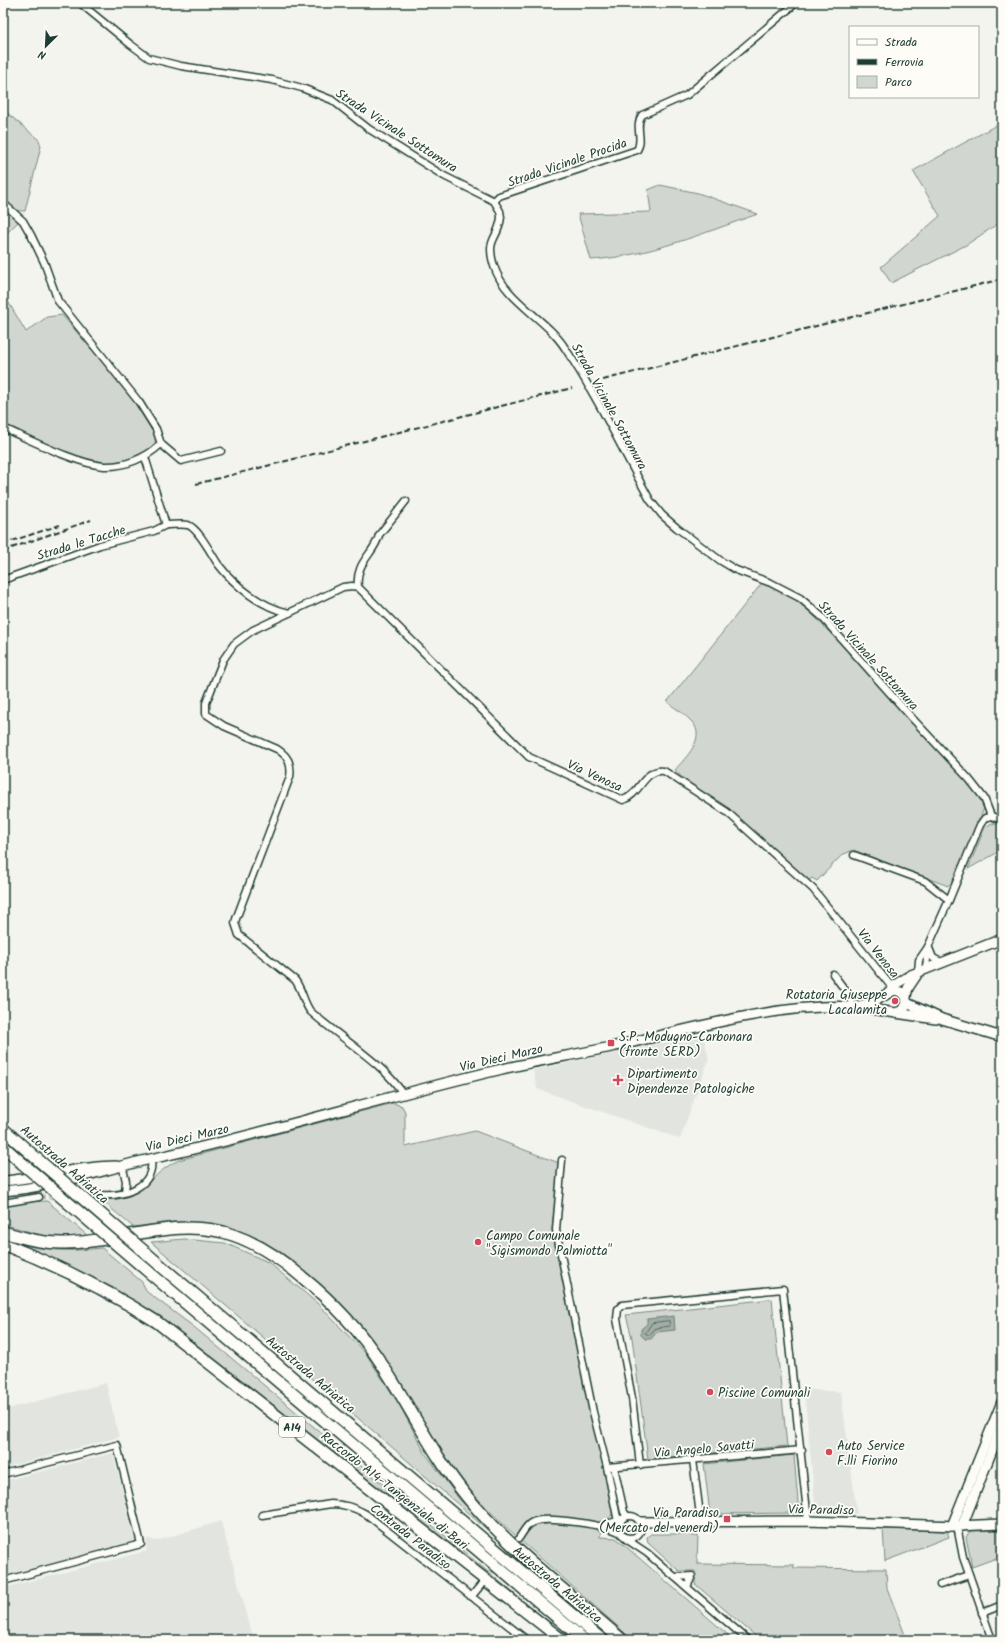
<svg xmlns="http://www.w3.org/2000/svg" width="1005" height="1643" viewBox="0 0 1005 1643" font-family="Kalam,sans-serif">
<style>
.built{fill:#e2e5df}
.green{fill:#d1d6d1;stroke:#788a82}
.water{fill:#a3aea7;stroke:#6e8179}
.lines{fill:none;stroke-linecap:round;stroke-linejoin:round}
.shore{stroke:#546a62;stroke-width:1}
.street-tunnel{stroke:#c9cfca;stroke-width:6;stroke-dasharray:6 3;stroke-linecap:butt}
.street-casing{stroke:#1f3d34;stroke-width:9}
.secondary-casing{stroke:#1f3d34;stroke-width:12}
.highway-casing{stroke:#1f3d34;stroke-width:14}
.street{stroke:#fdfcf7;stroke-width:6}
.secondary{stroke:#fdfcf7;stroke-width:9}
.highway{stroke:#fdfcf7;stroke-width:11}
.rail{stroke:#1f3d34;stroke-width:2;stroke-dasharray:6 3;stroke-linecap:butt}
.highway-bridge-casing{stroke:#1f3d34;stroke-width:14;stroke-linecap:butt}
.highway-bridge{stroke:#fdfcf7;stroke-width:11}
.poi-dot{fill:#d1495b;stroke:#fdfcf7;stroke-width:1.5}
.labels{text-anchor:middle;stroke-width:3.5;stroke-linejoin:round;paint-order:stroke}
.shield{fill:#fdfcf7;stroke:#62766e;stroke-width:1}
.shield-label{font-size:12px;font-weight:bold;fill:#1f3d34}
.street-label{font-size:13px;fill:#1f3d34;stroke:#fdfcf7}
.poi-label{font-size:13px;fill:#1f3d34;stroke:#fdfcf7;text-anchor:start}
</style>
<rect width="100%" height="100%" fill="#f4f4ef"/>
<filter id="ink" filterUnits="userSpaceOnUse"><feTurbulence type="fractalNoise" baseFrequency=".025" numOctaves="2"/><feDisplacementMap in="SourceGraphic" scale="8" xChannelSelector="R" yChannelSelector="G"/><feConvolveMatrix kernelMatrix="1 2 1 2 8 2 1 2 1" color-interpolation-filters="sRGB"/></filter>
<g filter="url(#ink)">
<!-- built -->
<g class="built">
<path d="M 703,1034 L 709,1059 L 680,1139 L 537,1089 L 533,1070 Z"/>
<path d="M 106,1383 L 119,1437 L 3,1468 L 3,1410 Z"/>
<path d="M 804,1389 L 841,1392 L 857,1514 L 816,1513 Z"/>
<path d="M 113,1453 L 135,1541 L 3,1576 L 3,1481 Z"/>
<path d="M 221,1521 L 254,1640 L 3,1640 L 3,1588 L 146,1551 L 147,1538 L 156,1541 Z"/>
</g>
<!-- green -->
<g class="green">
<path d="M 5,111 L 39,140 L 41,146 L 25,211 C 15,212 9,204 3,198 L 3,127 L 7,119 Z"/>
<path d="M 1002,122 L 1002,221 L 966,245 L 891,283 L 881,267 L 940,216 L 913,171 Z"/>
<path d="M 660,185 L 698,193 L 758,214 C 703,233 650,256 591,260 L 578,214 L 651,212 L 648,190 Z"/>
<path d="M 3,206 L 19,221 L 5,235 L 3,232 Z"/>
<path d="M 3,293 L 26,332 L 47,317 L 62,315 L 126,389 L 156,437 L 153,451 L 128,463 L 96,465 L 3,428 Z"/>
<path d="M 762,583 L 792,597 L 810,612 L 912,718 L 980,797 L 984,808 L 956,878 L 948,886 L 853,850 L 842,855 L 817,881 L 812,878 L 806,883 L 791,865 L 684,780 L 675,770 C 685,758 707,738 692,722 C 685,714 675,708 667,702 Z"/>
<path d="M 992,823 L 1002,825 L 1002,850 L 968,869 L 985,827 Z"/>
<path d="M 393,1103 L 402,1106 L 405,1112 L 405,1147 L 475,1131 L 559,1163 L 552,1229 L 580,1364 L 613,1507 C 613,1520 608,1517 601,1523 C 586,1521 549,1513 536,1518 C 528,1521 521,1529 516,1536 C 492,1514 470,1492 450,1466 L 394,1377 L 311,1281 L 211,1225 L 173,1222 L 133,1227 L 101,1200 C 108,1199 116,1200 123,1198 C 145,1192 157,1169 179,1160 Z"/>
<path d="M 47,1201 L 88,1236 L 51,1238 L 3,1224 L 3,1207 L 24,1202 Z"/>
<path d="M 184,1239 L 225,1243 L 268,1262 L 317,1303 L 366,1354 L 399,1404 L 425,1453 L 460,1500 L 506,1546 L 379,1436 L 151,1242 Z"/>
<path d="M 12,1242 C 48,1251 65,1252 102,1248 L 142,1282 L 147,1292 L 194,1327 L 516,1595 L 185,1336 L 149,1311 L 118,1293 L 116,1289 Z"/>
<path d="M 772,1299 L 787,1446 L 648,1459 L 632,1338 L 626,1315 Z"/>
<path d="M 794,1455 L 799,1513 L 710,1514 L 704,1464 Z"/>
<path d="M 552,1523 L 601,1528 L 600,1537 L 616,1538 L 734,1640 L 633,1640 L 520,1540 L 534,1526 Z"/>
<path d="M 883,1529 L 947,1531 L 949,1537 L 885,1561 Z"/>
<path d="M 1002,1530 L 1002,1556 L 972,1567 L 966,1537 L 970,1531 Z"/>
<path d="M 651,1534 L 691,1534 L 691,1536 L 698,1536 L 697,1564 L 794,1565 L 794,1568 L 886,1569 L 887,1588 L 907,1640 L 760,1640 L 695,1584 L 695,1571 L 679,1571 L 648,1543 L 647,1537 Z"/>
</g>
<!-- water -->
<path class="water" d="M 674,1316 L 675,1330 L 657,1332 L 651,1339 L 645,1339 L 641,1335 L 641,1329 L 647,1324 L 647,1319 Z"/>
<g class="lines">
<!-- shore -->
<path class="shore" d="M 669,1321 L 670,1326 L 656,1328 L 649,1335 L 645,1333 L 652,1323 Z"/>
<!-- street-tunnel -->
<g class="street-tunnel">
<path d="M 39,1197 L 100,1195"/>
<path d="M 484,1580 L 514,1544"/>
</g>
<!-- street casing -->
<g class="street-casing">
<g id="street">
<path d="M 80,3 L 130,44 L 149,58 L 181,66 L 272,80 L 302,88 L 332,100 L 369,129 L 444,176 L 494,201 L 500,211 L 501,217 C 499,240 485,237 494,266 C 505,301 546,318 565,348 C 597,396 622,449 650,500 L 662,515 L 677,528 L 721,561 L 736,570 L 771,583 L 800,598 L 821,616 L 912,718 L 969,779 L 984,798 L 991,816"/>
<path d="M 494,201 L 499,196 L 637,150 C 644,139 634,126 642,115 L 687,95 L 796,3"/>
<path d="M 3,203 L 23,221 L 31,235 L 44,262 L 58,301 L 139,402 L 156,429 L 161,444"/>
<path d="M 3,428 C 29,439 77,464 104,466 C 125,467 146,458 161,444"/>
<path d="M 161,444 L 181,461 L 221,451"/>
<path d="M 166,525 C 172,525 182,524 188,525 C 199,529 211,554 218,564 C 235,586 261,607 289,613 L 343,587 L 352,586 L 358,587 L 529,757 L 623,800 C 640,795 644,768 664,771 L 727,812 L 813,889 L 894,990"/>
<path d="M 3,580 L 100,545 L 154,531 L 166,525 L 145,457"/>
<path d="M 358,587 C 355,561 375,554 379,535 L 406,501"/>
<path d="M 289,613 L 253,630 L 234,644 L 223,660 L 206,703 L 206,714 L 224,726 L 277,749 C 288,756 292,764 290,777 L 236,919 L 235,923 L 239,935 L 295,980 C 302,989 303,1001 310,1011 C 337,1036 385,1064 403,1094"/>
<path d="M 991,816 L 1002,820"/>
<path d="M 854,855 L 925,881 L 949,900"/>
<path d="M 929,948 L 933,958 L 943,963"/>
<path d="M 926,970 L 928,947"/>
<path d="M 918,973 L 919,960 L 928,947 L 949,900 L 980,825 L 985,818 L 991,816"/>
<path d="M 833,974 L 851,998 L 852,1007"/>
<path d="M 562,1160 L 556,1230 L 593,1412 L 607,1467 L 617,1517 L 621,1520"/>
<path d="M 122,1165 L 126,1181 L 125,1192"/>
<path d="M 100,1195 C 124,1197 155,1187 151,1159"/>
<path d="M 3,1203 L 39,1197"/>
<path d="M 693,1460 L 701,1523"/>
<path d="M 640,1465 L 632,1398 L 617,1319 L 618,1309 L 622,1305 L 783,1289 L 808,1521"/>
<path d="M 607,1467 L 802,1450"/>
<path d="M 614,1467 L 624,1512 L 627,1516"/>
<path d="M 3,1474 L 117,1445 L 141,1544 L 3,1581"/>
<path d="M 262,1515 L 331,1504 C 344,1504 354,1507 366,1514 L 527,1640"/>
<circle cx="630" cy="1527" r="11"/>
<path d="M 603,1525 L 621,1520"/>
<path d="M 957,1526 L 963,1557 L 992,1640"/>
<path d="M 519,1538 C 524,1531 527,1523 536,1521 C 551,1517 605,1525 619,1532"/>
<path d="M 626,1539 L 647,1553 L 748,1640"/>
<path d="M 675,1577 L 692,1576 L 687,1587"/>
<path d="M 940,1585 L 969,1575"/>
<path d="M 471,1597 L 481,1585"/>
<path d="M 982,1613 L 1002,1605"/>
</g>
</g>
<!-- secondary casing -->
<g class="secondary-casing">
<g id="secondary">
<path d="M 894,990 L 896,984 L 911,975 L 1002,939"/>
<path d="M 906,996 L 908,988 L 918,973"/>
<path d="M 907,1003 L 942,1019 L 1002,1037"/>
<path d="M 896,1013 L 936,1019"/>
<path d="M 3,1181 C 41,1178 78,1166 116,1166"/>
<path d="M 3,1191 C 56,1187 104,1169 155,1158 C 271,1132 383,1097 498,1070 C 536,1061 574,1055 611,1047 C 689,1030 775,1003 855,1007 C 869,1008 883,1011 896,1013 L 901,1011 L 906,1006 L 906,996 L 901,992 L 894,990 L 873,1002 L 855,1007"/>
<path d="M 640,1522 L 808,1521 L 957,1526 L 1002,1524"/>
<path d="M 952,1526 L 1002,1402"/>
<path d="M 962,1526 L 1002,1425"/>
</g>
</g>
<!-- highway casing -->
<g class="highway-casing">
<g id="highway">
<path d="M 3,1129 L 36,1158"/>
<path d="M 3,1146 L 23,1164"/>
<path d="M 3,1232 C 24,1238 44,1244 66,1243 C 122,1242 178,1216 233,1235 C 259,1244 281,1259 302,1277 C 333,1302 361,1332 383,1366 C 412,1410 434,1457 468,1498 C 511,1550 571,1595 622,1640"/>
<path d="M 3,1244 C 57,1265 109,1291 157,1322 L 562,1640"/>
<path d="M 161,1266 L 602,1640"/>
<path d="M 150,1273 L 584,1640"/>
</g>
</g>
<!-- street -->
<use href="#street" class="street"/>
<!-- secondary -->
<use href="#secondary" class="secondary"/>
<!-- highway -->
<use href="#highway" class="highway"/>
<!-- rail -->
<g class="rail">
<path d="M 603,380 L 1002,279"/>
<path d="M 196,484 L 572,388"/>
<path d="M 3,544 L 60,525"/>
<path d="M 3,551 L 91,520"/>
</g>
<!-- highway-bridge casing -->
<g class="highway-bridge-casing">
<g id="highway-bridge">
<path d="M 36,1158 L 161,1266"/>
<path d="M 23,1164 L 150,1273"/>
</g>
</g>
<!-- highway-bridge -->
<use href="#highway-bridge" class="highway-bridge"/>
</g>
</g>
<!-- markers -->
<g class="poi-dot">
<circle cx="895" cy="1001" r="4"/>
<rect x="607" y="1039" width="8" height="8" rx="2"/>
<path d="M616 1074h4v4h4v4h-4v4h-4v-4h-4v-4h4z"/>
<circle cx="478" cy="1242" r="4"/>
<circle cx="710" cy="1392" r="4"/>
<circle cx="829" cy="1452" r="4"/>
<rect x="723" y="1515" width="8" height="8" rx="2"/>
</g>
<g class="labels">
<!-- shield labels -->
<rect class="shield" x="279" y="1417" width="26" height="20" rx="3"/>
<g class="shield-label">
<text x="292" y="1431">A14</text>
</g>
<!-- street labels -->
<g class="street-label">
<text transform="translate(397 130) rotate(33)" y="5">Strada Vicinale Sottomura</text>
<text transform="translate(567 162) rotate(-19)" y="5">Strada Vicinale Procida</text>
<text transform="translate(610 406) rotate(61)" y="5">Strada Vicinale Sottomura</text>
<text transform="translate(81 542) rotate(-17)" y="5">Strada le Tacche</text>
<text transform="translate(869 655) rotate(48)" y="5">Strada Vicinale Sottomura</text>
<text transform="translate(595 775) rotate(25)" y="5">Via Venosa</text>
<text transform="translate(879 953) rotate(52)" y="5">Via Venosa</text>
<text transform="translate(501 1057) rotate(-13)" y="5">Via Dieci Marzo</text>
<text transform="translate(187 1137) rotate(-13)" y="5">Via Dieci Marzo</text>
<text transform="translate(65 1164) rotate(41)" y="5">Autostrada Adriatica</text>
<text transform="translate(311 1374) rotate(40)" y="5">Autostrada Adriatica</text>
<text transform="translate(704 1448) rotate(-5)" y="5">Via Angelo Savatti</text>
<text transform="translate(395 1490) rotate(38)" y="5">Raccordo A14-Tangenziale di Bari</text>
<text transform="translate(821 1509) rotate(1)" y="5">Via Paradiso</text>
<text transform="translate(411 1536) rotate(38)" y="5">Contrada Paradiso</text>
<text transform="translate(558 1584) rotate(40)" y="5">Autostrada Adriatica</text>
</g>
<!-- poi labels -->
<g class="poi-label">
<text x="887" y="999" text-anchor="end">Rotatoria Giuseppe<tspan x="887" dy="15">Lacalamita</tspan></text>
<text x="619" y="1041">S.P. Modugno-Carbonara<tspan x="619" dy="15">(fronte SERD)</tspan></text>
<text x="627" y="1078">Dipartimento<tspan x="627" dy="15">Dipendenze Patologiche</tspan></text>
<text x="486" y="1240">Campo Comunale<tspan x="486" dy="15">"Sigismondo Palmiotta"</tspan></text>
<text x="718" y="1397">Piscine Comunali</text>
<text x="837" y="1450">Auto Service<tspan x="837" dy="15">F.lli Fiorino</tspan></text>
<text x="719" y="1517" text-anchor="end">Via Paradiso<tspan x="719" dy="15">(Mercato del venerdì)</tspan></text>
</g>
</g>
<!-- margin -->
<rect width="1005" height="1643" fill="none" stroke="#fdfcf7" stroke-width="16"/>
<rect x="8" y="8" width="989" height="1627" fill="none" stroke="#1f3d34" stroke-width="1.5" filter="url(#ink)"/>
<!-- legend -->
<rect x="849" y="26" width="130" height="72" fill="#fdfcf7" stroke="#a4b0a9"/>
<rect x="857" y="39" width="20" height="6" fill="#fdfcf7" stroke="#a4b0a9"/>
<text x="885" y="46" font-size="12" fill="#1f3d34">Strada</text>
<rect x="857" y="59" width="20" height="6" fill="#1f3d34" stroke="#a4b0a9"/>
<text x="885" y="66" font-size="12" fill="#1f3d34">Ferrovia</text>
<rect x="857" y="76" width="20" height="12" fill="#d1d6d1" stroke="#a4b0a9"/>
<text x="885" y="86" font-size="12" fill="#1f3d34">Parco</text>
<!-- north arrow -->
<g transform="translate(46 46) rotate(204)" stroke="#fdfcf7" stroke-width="3" paint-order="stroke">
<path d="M0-3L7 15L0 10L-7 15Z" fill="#1f3d34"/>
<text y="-6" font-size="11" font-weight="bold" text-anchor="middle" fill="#1f3d34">N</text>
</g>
</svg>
